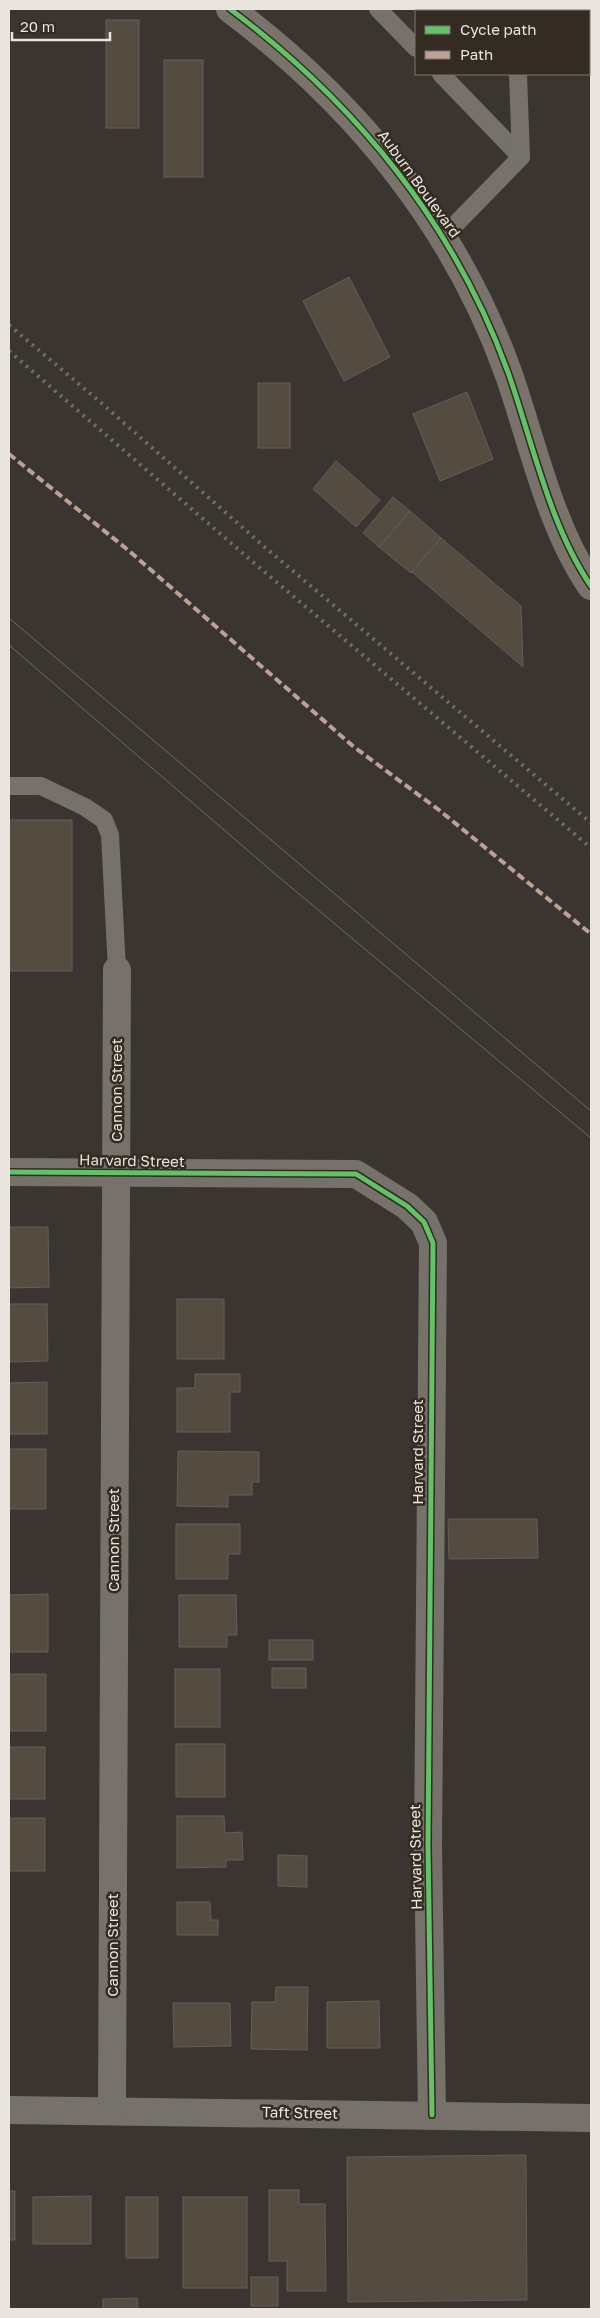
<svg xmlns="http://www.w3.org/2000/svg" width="600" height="2318" viewBox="0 0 600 2318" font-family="'Golos Text',sans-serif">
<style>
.building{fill:#554c41;stroke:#625e5a}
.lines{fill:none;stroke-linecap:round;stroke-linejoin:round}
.lane{stroke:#76716b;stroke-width:18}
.street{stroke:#76716b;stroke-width:28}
.secondary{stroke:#79736c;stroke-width:28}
.tram{stroke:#706b66;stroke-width:1}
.rail{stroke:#706b66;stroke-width:4;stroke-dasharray:2.5 5;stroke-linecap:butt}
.quiet{stroke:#bda197;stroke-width:4;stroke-dasharray:8 4;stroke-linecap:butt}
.cycleway-casing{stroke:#342c22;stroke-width:8}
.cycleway{stroke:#61c268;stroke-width:5}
.labels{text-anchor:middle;stroke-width:5;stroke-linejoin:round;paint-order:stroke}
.street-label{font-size:15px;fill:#e9e4de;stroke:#342c22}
</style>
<rect width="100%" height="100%" fill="#3a3530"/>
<!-- building -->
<g class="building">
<rect x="106" y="20" width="33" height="108"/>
<rect x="164" y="60" width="39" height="117"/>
<path d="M 349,277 L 390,357 L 344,381 L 303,301 Z"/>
<rect x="258" y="383" width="32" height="65"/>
<path d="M 467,392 L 493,459 L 440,481 L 413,414 Z"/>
<path d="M 336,461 L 380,500 L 356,527 L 313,489 Z"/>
<path d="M 393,497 L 410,511 L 379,547 L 363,533 Z"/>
<path d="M 410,511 L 441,538 L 411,573 L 379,547 Z"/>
<path d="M 441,538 L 521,606 L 523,667 L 412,572 Z"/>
<rect x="9" y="820" width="63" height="151"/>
<path d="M 9,1227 L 48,1227 L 49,1287 L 9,1288 Z"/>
<rect x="177" y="1299" width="47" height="60"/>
<path d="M 9,1304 L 47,1304 L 48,1361 L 9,1362 Z"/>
<path d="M 195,1374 L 240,1374 L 240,1392 L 230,1392 L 230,1432 L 177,1432 L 177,1388 L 195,1388 Z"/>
<path d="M 47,1382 L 47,1434 L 9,1434 L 9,1383 Z"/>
<rect x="9" y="1449" width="37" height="60"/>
<path d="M 178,1451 L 259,1452 L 259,1482 L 252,1482 L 252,1495 L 228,1495 L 228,1507 L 177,1506 Z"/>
<path d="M 448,1519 L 537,1519 L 538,1558 L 449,1559 Z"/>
<path d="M 176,1524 L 240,1524 L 240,1554 L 228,1554 L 228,1579 L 176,1579 Z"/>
<path d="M 48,1594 L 48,1652 L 9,1652 L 9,1595 Z"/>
<path d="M 179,1595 L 236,1595 L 237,1635 L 227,1635 L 227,1647 L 179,1647 Z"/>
<rect x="269" y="1640" width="44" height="20"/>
<rect x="272" y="1668" width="34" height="20"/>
<rect x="175" y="1669" width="45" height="58"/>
<rect x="9" y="1674" width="37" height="57"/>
<rect x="176" y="1744" width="49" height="53"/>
<rect x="9" y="1747" width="36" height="52"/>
<path d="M 177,1816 L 224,1816 L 225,1833 L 242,1832 L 243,1860 L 226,1860 L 226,1867 L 177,1868 Z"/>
<rect x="9" y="1818" width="36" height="53"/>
<path d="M 278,1855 L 307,1856 L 307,1887 L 278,1886 Z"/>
<path d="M 177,1902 L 210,1902 L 211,1920 L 218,1920 L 218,1935 L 177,1935 Z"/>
<path d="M 276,1987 L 308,1987 L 307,2050 L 251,2049 L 252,2002 L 275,2002 Z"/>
<path d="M 379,2001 L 380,2048 L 327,2048 L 327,2002 Z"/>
<path d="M 173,2003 L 230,2003 L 231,2046 L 174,2047 Z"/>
<path d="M 526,2155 L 527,2300 L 348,2302 L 347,2157 Z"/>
<path d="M 269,2190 L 299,2190 L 299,2204 L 325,2204 L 326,2291 L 287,2291 L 287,2261 L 269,2261 Z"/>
<rect x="9" y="2191" width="6" height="49"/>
<path d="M 91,2196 L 91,2244 L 33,2244 L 33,2197 Z"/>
<rect x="126" y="2197" width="32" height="61"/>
<rect x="183" y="2197" width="64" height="91"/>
<rect x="251" y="2277" width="27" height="29"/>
<path d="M 137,2298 L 138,2309 L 103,2309 L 103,2299 Z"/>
</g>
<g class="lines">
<!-- lane -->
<g class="lane">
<path d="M 378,9 L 416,48"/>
<path d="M 516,9 L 516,11"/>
<path d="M 441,74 L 521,157 L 444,236"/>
<path d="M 518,74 L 521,157"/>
<path d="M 9,786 L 41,786 L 85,807 L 104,820 L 110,835 L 117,970"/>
</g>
<!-- street -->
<g class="street">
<path d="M 9,1172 L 356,1174 L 407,1206 L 424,1222 L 433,1243 L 428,1845 L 432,2115"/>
<path d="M 9,2110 L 591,2118"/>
<path d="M 112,2110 L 117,970"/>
</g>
<!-- secondary -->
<path class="secondary" d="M 230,9 C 356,103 456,226 509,375 C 533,444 550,526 591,586"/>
<!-- tram -->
<g class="tram">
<path d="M 9,618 L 591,1111"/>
<path d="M 9,645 L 274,873 L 591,1138"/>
</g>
<!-- rail -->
<g class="rail">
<path d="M 9,325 L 99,401 L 267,549 L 591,823"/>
<path d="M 9,351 L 254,563 L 591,848"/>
</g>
<!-- quiet -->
<path class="quiet" d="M 9,454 L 128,550 L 354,747 L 439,810 L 591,934"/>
<!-- cycleway casing -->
<g class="cycleway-casing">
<g id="cycleway">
<path d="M 230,9 C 356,103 456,226 509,375 C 533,444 550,526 591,586"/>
<path d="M 9,1172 L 356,1174 L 407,1206 L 424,1222 L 433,1243 L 428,1845 L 432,2115"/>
</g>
</g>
<!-- cycleway -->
<use href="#cycleway" class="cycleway"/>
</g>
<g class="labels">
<!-- street labels -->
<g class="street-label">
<text transform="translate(419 184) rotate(54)" y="5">Auburn Boulevard</text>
<text transform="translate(117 1090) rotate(-90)" y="5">Cannon Street</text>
<text transform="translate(132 1161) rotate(1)" y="5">Harvard Street</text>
<text transform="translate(418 1452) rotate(-90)" y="5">Harvard Street</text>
<text transform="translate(114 1540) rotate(-90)" y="5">Cannon Street</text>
<text transform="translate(416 1857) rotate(-91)" y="5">Harvard Street</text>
<text transform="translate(113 1945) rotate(-90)" y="5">Cannon Street</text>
<text transform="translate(300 2113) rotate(1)" y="5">Taft Street</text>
</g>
</g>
<!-- border -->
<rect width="600" height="2318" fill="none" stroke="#e9e4de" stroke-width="20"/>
<!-- legend -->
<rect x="415" y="10" width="175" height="65" fill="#342c22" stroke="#7c766d"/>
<rect x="425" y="26" width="25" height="8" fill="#61c268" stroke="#7c766d"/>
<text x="460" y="35" font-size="15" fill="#e9e4de">Cycle path</text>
<rect x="425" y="51" width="25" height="8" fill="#bda197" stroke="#7c766d"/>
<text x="460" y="60" font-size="15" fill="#e9e4de">Path</text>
<!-- scale -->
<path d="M12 32v8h98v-8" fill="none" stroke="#e9e4de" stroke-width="2.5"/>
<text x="20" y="32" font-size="15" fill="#e9e4de" stroke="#342c22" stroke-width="4" paint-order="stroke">20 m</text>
</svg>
